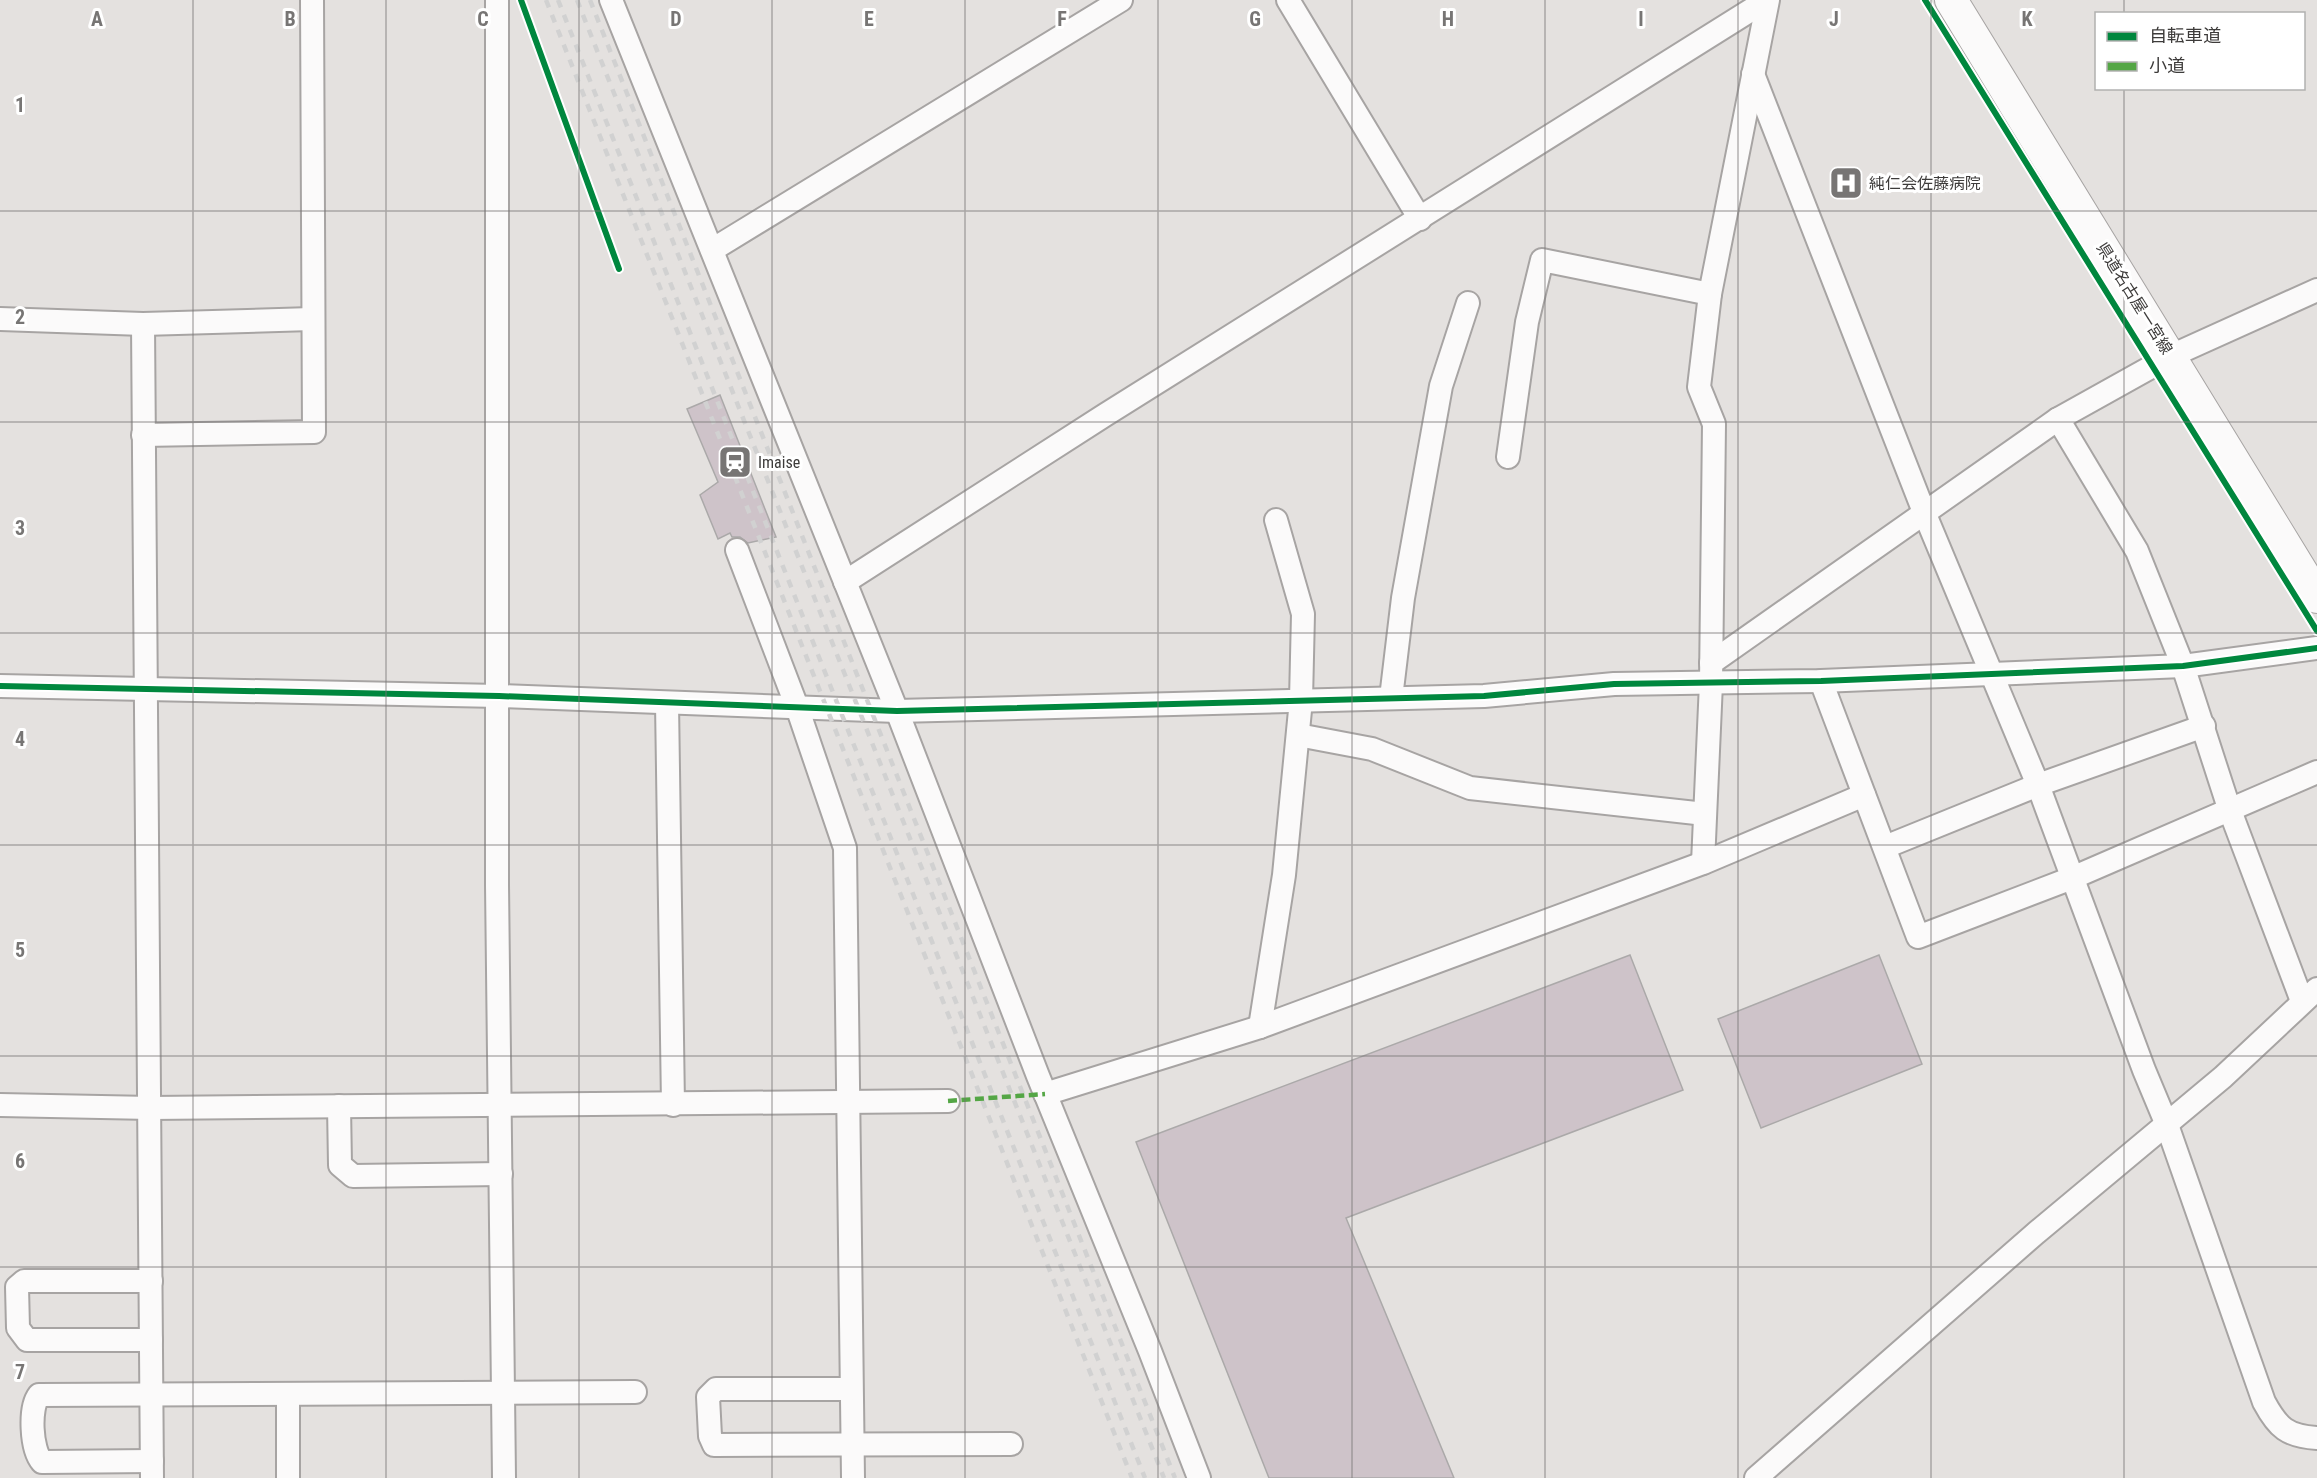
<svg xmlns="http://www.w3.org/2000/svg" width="2317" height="1478" viewBox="0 0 2317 1478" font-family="'Roboto Condensed','Noto Sans JP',sans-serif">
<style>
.building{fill:#cec3c9;stroke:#aba9a9;stroke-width:1.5}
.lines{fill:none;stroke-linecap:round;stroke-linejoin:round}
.street-casing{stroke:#a7a4a3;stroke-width:26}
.secondary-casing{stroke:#a7a4a3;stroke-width:34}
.street{stroke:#fbfafa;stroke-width:22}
.secondary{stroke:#fbfafa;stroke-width:32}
.rail{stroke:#d1d1d1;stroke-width:4.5;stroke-dasharray:8 8;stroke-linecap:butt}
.quiet{stroke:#54a645;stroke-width:4.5;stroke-dasharray:9 4.5;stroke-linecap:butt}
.cycleway-casing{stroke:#fff;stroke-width:10}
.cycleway{stroke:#00873e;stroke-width:6}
.grid{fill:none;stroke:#777574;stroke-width:1.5;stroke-opacity:0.55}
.labels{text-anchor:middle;stroke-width:6;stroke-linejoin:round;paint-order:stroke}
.poi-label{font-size:16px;fill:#3d3b3a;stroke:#fff;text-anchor:start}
.street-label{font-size:16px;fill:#3d3b3a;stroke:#fff}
.grid-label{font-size:20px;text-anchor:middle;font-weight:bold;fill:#777574;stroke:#fff;stroke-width:6;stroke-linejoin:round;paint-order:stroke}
</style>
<rect width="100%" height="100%" fill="#e4e1df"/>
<!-- building -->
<g class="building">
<path d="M 720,395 L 776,537 L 748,543 L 740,537 L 732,537 L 730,533 L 718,539 L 700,495 L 718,482 L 687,409 Z"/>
<path d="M 1630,955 L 1683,1090 L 1346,1218 L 1454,1478 L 1269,1478 L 1136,1142 Z"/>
<path d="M 1879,955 L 1922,1064 L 1761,1128 L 1718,1019 Z"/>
</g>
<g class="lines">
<!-- street casing -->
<g class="street-casing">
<g id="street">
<path d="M 497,0 L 497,885 L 504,1478"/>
<path d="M 611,0 L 897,711 L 1038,1076 L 1150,1351 L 1199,1478"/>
<path d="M 1288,0 L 1420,219"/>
<path d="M 1753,74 L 1924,512 L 2038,785 L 2144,1070 L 2167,1125 L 2264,1402 C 2278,1428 2287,1436 2317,1438"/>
<path d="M 712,250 L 1121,0"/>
<path d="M 0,319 L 143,324 L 312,319"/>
<path d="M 143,324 L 152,1478"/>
<path d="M 2058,419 L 2137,551 L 2183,666 L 2229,808 L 2302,1001"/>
<path d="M 143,435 L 314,432 L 312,0"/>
<path d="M 1508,457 L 1527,322 L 1542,260 L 1710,294"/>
<path d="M 737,550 L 797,707 L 845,848 L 853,1478"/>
<path d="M 845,582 L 1105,415 L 1767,0"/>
<path d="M 1711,663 L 2058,419 L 2171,356 L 2317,290"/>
<path d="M 1821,681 L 1918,937 L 2072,878 L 2317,772"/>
<path d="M 0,686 L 499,696 L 897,711 L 1484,696 L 1614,684 L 1821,681 L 2183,666 L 2317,648"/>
<path d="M 1391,698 L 1403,598 L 1441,386 L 1468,303"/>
<path d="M 667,703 L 673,1105"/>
<path d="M 1298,735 L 1372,749 L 1470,788 L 1705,814"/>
<path d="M 1885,847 L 2038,785 L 2204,726"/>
<path d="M 1703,863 L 1711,683 L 1714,424 L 1699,387 L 1710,294 L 1768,0"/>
<path d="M 1260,1027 L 1284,875 L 1301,700 L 1303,614 L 1276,520"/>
<path d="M 1045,1094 L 1260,1027 L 1703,863 L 1864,795"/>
<path d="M 0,1105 L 151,1108 L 948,1101"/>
<path d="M 339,1106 L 340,1165 L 353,1176 L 501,1174"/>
<path d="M 151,1281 L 24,1281 L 17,1287 L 18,1328 L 27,1340 L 151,1340"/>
<path d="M 851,1389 L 716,1389 L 708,1397 L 710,1436 L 714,1445 L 1011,1444"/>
<path d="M 288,1394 L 288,1478"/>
<path d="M 152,1461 L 42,1462 C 31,1449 29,1408 39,1395 L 635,1392"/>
<path d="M 1756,1478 L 2036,1233 L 2223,1077 L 2317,989"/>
</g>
</g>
<!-- secondary casing -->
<g class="secondary-casing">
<path id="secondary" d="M 1951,0 L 2317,597"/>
</g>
<!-- street -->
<use href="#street" class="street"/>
<!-- secondary -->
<use href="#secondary" class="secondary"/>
<!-- rail -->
<g class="rail">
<path d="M 546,0 L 1132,1478"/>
<path d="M 558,0 L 1145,1478"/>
<path d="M 577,0 L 1164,1478"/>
<path d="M 590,0 L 1175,1478"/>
</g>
<!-- quiet -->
<path class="quiet" d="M 948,1101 L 1045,1094"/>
<!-- cycleway casing -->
<g class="cycleway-casing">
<g id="cycleway">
<path d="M 521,0 L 619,269"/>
<path d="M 1925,0 L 2317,631"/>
<path d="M 0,686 L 499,696 L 897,711 L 1484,696 L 1614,684 L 1821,681 L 2183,666 L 2317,648"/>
</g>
</g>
<!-- cycleway -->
<use href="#cycleway" class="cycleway"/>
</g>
<!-- grid -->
<path class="grid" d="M 193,0 L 193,1478M 386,0 L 386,1478M 579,0 L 579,1478M 772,0 L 772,1478M 965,0 L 965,1478M 1158,0 L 1158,1478M 1352,0 L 1352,1478M 1545,0 L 1545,1478M 1738,0 L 1738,1478M 1931,0 L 1931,1478M 2124,0 L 2124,14M 2124,88 L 2124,1478M 0,211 L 2317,211M 0,422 L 2317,422M 0,633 L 2317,633M 0,845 L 2317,845M 0,1056 L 2317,1056M 0,1267 L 2317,1267"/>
<!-- icons -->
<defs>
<g id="hospital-square" transform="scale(1.725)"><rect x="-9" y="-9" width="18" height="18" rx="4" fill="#777574" stroke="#fff"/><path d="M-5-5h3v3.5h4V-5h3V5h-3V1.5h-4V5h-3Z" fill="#fff"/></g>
<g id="station-square" transform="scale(1.725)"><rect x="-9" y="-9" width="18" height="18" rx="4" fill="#777574" stroke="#fff"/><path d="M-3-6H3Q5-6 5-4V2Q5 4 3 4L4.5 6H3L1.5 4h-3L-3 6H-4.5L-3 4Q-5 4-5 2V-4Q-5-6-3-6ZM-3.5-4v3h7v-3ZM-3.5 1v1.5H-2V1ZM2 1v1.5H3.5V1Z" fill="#fff"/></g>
</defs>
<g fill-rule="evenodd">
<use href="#hospital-square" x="1846" y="183"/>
<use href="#station-square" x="735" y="462"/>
</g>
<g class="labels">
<!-- poi labels -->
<g class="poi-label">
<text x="1869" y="189">純仁会佐藤病院</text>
<text x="758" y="468">Imaise</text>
</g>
<!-- street labels -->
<g class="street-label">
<text transform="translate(2135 298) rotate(58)" y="6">県道名古屋一宮線</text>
</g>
</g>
<g class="grid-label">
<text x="97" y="26">A</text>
<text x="290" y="26">B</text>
<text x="483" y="26">C</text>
<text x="676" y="26">D</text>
<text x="869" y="26">E</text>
<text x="1062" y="26">F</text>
<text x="1255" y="26">G</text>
<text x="1448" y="26">H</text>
<text x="1641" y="26">I</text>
<text x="1834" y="26">J</text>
<text x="2027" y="26">K</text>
<text x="20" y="112">1</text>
<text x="20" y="324">2</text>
<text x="20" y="535">3</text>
<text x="20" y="746">4</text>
<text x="20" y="957">5</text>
<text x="20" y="1168">6</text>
<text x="20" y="1379">7</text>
</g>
<!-- legend -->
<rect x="2095" y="12" width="210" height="78" fill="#ffffff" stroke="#b1b1b0" stroke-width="1.5"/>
<rect x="2107" y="32" width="30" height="9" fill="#00873e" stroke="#b1b1b0" stroke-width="1.5"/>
<text x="2149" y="42" font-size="18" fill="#3d3b3a">自転車道</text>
<rect x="2107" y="62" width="30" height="9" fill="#54a645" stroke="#b1b1b0" stroke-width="1.5"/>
<text x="2149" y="72" font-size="18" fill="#3d3b3a">小道</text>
</svg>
